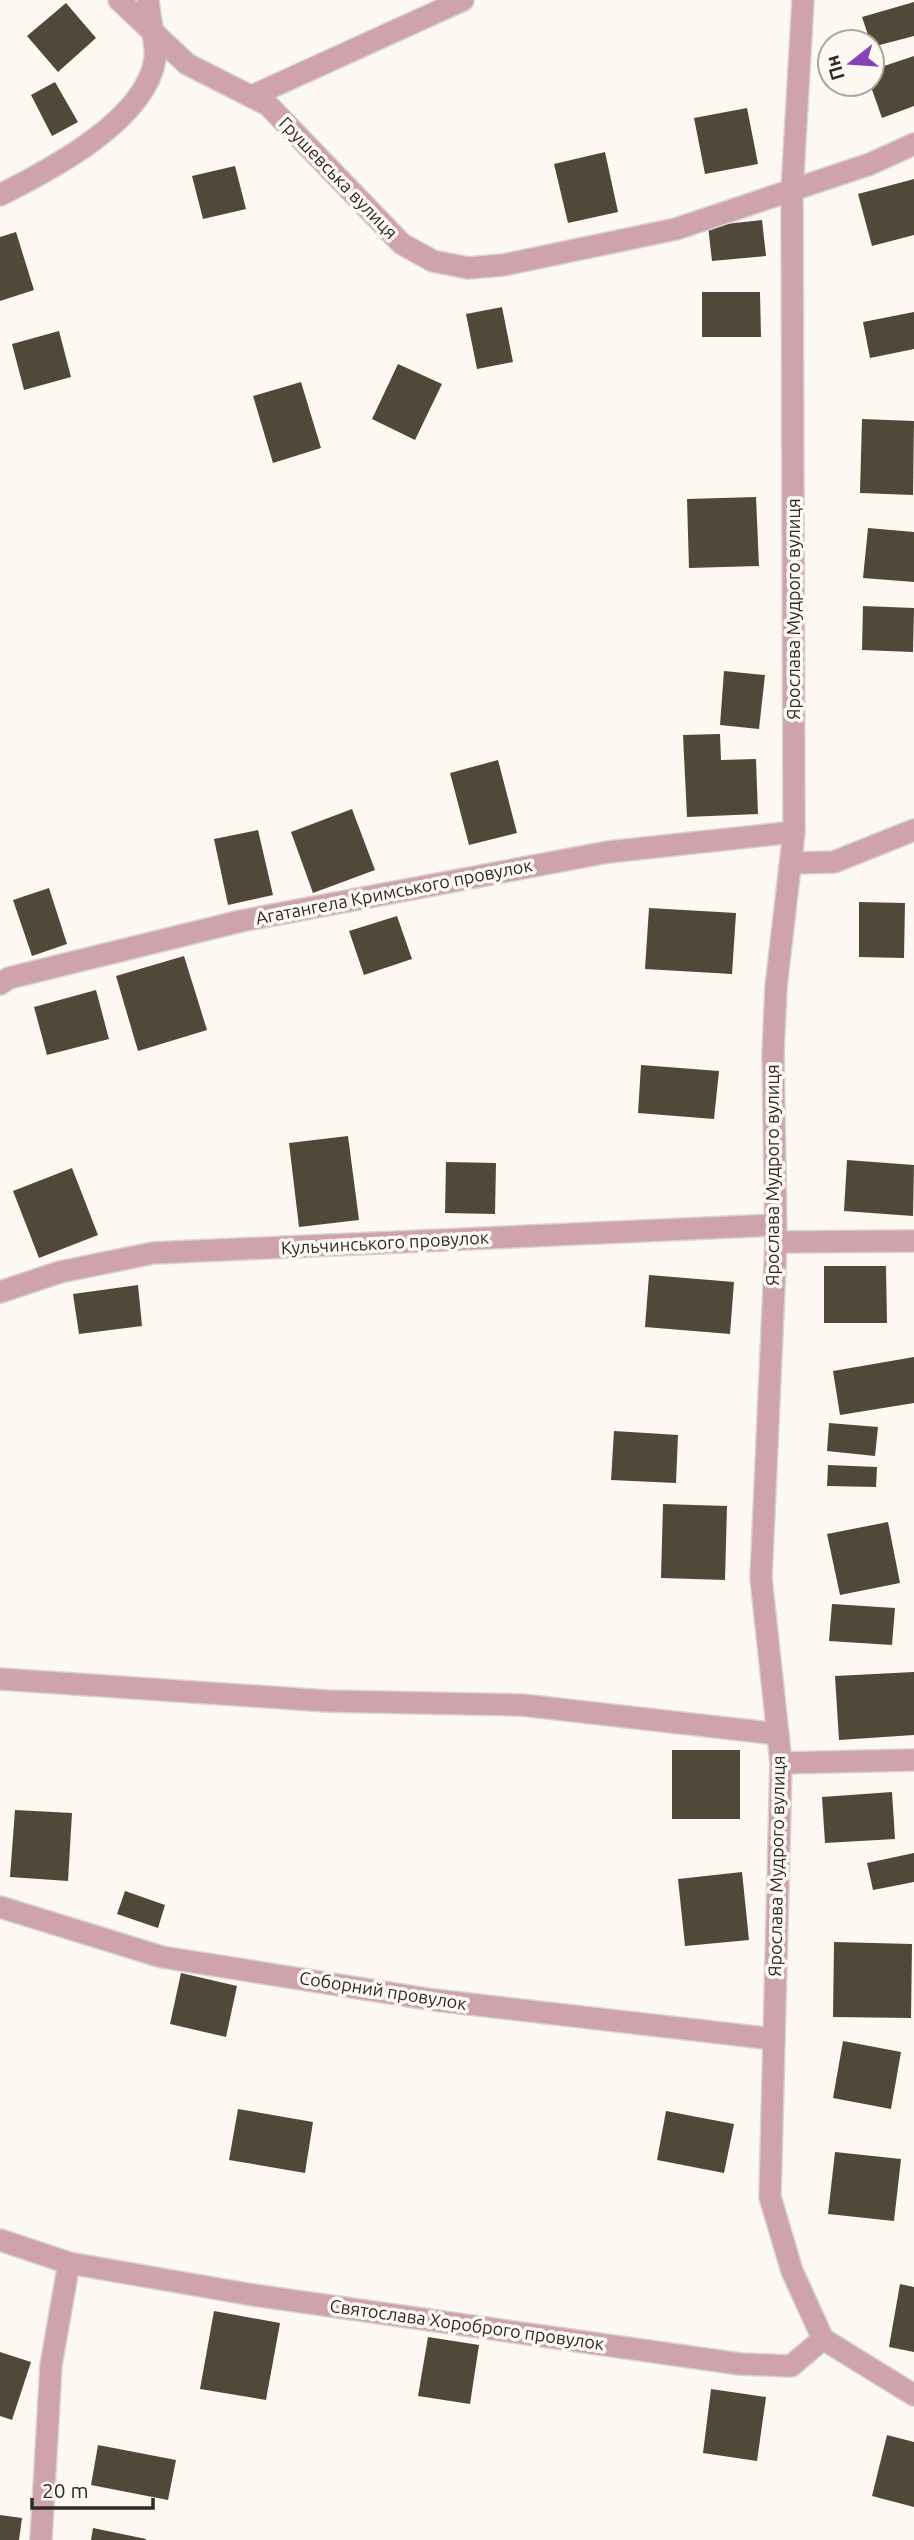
<svg xmlns="http://www.w3.org/2000/svg" width="914" height="2540" viewBox="0 0 914 2540" font-family="Ubuntu,sans-serif">
<style>
.building{fill:#524839}
.lines{fill:none;stroke-linecap:round;stroke-linejoin:round}
.street-casing{stroke:#d8d3cc;stroke-width:24}
.street{stroke:#cea3ab;stroke-width:21}
.labels{text-anchor:middle;stroke-width:7;stroke-linejoin:round;paint-order:stroke}
.street-label{font-size:18px;fill:#2f2b24;stroke:#fdf8f1}
</style>
<rect width="100%" height="100%" fill="#fdf8f1"/>
<!-- building -->
<g class="building">
<path d="M 914,2 L 914,36 L 872,47 L 862,17 Z"/>
<path d="M 66,3 L 96,38 L 58,72 L 27,36 Z"/>
<path d="M 914,56 L 914,106 L 882,118 L 870,84 L 872,70 Z"/>
<path d="M 55,82 L 78,122 L 52,136 L 31,95 Z"/>
<path d="M 747,108 L 758,164 L 705,174 L 694,118 Z"/>
<path d="M 605,152 L 618,212 L 568,223 L 554,164 Z"/>
<path d="M 235,166 L 246,209 L 203,219 L 192,176 Z"/>
<path d="M 914,179 L 914,235 L 872,246 L 858,194 Z"/>
<path d="M 762,220 L 766,256 L 712,261 L 708,226 Z"/>
<path d="M 16,232 L 34,290 L 0,301 L 0,237 Z"/>
<path d="M 702,292 L 760,292 L 761,337 L 702,337 Z"/>
<path d="M 502,307 L 513,362 L 477,369 L 466,314 Z"/>
<path d="M 914,312 L 914,349 L 870,358 L 863,322 Z"/>
<path d="M 59,331 L 71,377 L 24,390 L 12,344 Z"/>
<path d="M 398,364 L 442,384 L 415,440 L 372,419 Z"/>
<path d="M 301,382 L 321,448 L 273,463 L 253,396 Z"/>
<path d="M 862,419 L 914,421 L 913,495 L 860,493 Z"/>
<path d="M 756,497 L 759,566 L 689,568 L 687,499 Z"/>
<path d="M 868,528 L 914,532 L 914,582 L 863,578 Z"/>
<path d="M 863,606 L 914,608 L 913,652 L 862,650 Z"/>
<path d="M 724,671 L 765,675 L 759,729 L 720,725 Z"/>
<path d="M 720,734 L 721,760 L 756,759 L 758,814 L 687,817 L 683,735 Z"/>
<path d="M 498,760 L 517,833 L 469,845 L 450,773 Z"/>
<path d="M 352,809 L 375,870 L 313,893 L 291,832 Z"/>
<path d="M 258,830 L 273,895 L 228,905 L 214,839 Z"/>
<path d="M 49,888 L 67,944 L 32,956 L 13,900 Z"/>
<path d="M 859,902 L 905,903 L 904,958 L 859,957 Z"/>
<path d="M 649,908 L 736,913 L 732,974 L 645,969 Z"/>
<path d="M 397,916 L 412,959 L 364,975 L 349,931 Z"/>
<path d="M 184,956 L 207,1030 L 138,1051 L 116,976 Z"/>
<path d="M 96,990 L 109,1039 L 47,1055 L 34,1007 Z"/>
<path d="M 641,1065 L 719,1071 L 714,1119 L 638,1113 Z"/>
<path d="M 348,1136 L 359,1220 L 299,1227 L 289,1143 Z"/>
<path d="M 847,1160 L 914,1165 L 913,1216 L 844,1211 Z"/>
<path d="M 446,1162 L 496,1163 L 495,1214 L 445,1213 Z"/>
<path d="M 72,1168 L 98,1235 L 39,1258 L 13,1191 Z"/>
<path d="M 824,1266 L 886,1266 L 887,1323 L 824,1323 Z"/>
<path d="M 649,1275 L 734,1282 L 730,1334 L 645,1327 Z"/>
<path d="M 138,1285 L 142,1326 L 79,1334 L 73,1294 Z"/>
<path d="M 914,1357 L 914,1403 L 840,1415 L 833,1371 Z"/>
<path d="M 829,1423 L 878,1427 L 875,1456 L 827,1451 Z"/>
<path d="M 614,1431 L 678,1435 L 676,1483 L 611,1480 Z"/>
<path d="M 828,1465 L 877,1467 L 876,1487 L 827,1486 Z"/>
<path d="M 663,1504 L 727,1506 L 725,1580 L 661,1578 Z"/>
<path d="M 888,1522 L 900,1583 L 840,1595 L 827,1534 Z"/>
<path d="M 832,1604 L 895,1608 L 892,1645 L 829,1641 Z"/>
<path d="M 914,1672 L 914,1735 L 839,1740 L 835,1676 Z"/>
<rect x="672" y="1750" width="68" height="69"/>
<path d="M 892,1792 L 895,1839 L 825,1843 L 822,1797 Z"/>
<path d="M 15,1810 L 72,1813 L 68,1881 L 10,1877 Z"/>
<path d="M 914,1853 L 914,1882 L 873,1890 L 867,1863 Z"/>
<path d="M 742,1872 L 749,1940 L 685,1946 L 678,1879 Z"/>
<path d="M 125,1891 L 165,1905 L 158,1928 L 117,1914 Z"/>
<path d="M 834,1942 L 912,1944 L 911,2018 L 833,2017 Z"/>
<path d="M 181,1973 L 237,1986 L 226,2037 L 170,2024 Z"/>
<path d="M 843,2041 L 901,2052 L 891,2109 L 833,2098 Z"/>
<path d="M 238,2109 L 313,2122 L 305,2173 L 229,2160 Z"/>
<path d="M 666,2111 L 734,2124 L 724,2173 L 657,2160 Z"/>
<path d="M 835,2152 L 901,2159 L 894,2221 L 828,2214 Z"/>
<path d="M 900,2284 L 914,2287 L 914,2352 L 889,2347 Z"/>
<path d="M 214,2311 L 280,2323 L 266,2400 L 200,2389 Z"/>
<path d="M 428,2337 L 479,2345 L 470,2404 L 418,2396 Z"/>
<path d="M 0,2352 L 31,2362 L 12,2420 L 0,2416 Z"/>
<path d="M 711,2389 L 766,2397 L 757,2461 L 703,2453 Z"/>
<path d="M 887,2435 L 914,2442 L 914,2507 L 872,2496 Z"/>
<path d="M 98,2445 L 176,2460 L 168,2500 L 91,2485 Z"/>
<path d="M 0,2515 L 22,2518 L 19,2540 L 0,2540 Z"/>
<path d="M 93,2528 L 146,2539 L 146,2540 L 91,2540 Z"/>
</g>
<g class="lines">
<!-- street casing -->
<g class="street-casing">
<g id="street">
<path d="M 119,0 L 187,64 L 268,105 L 402,244 L 433,261 L 468,268 L 503,265 L 676,229 L 870,164 L 914,144"/>
<path d="M 803,0 L 792,191 L 794,832 L 776,987 L 773,1053 L 776,1242 L 761,1578 L 781,1763 L 770,2197 L 792,2271 L 823,2339"/>
<path d="M 252,96 L 463,0"/>
<path d="M 0,195 C 50,170 146,120 155,59 C 157,46 149,16 148,0"/>
<path d="M 793,863 L 834,862 L 914,830"/>
<path d="M 0,984 L 9,978 L 241,921 L 608,852 L 794,832"/>
<path d="M 776,1242 L 914,1241"/>
<path d="M 0,1292 L 60,1272 L 153,1253 L 775,1225"/>
<path d="M 0,1679 L 327,1701 L 522,1705 L 778,1734"/>
<path d="M 781,1763 L 914,1760"/>
<path d="M 0,1907 L 162,1957 L 434,2000 L 774,2039"/>
<path d="M 0,2240 L 69,2263 L 253,2295 L 740,2364 L 791,2366 L 823,2339"/>
<path d="M 823,2339 L 914,2395"/>
<path d="M 41,2540 L 51,2365 L 69,2263"/>
</g>
</g>
<!-- street -->
<use href="#street" class="street"/>
</g>
<g class="labels">
<!-- street labels -->
<g class="street-label">
<text transform="translate(338 178) rotate(46)" y="6">Грушевська вулиця</text>
<text transform="translate(794 609) rotate(-90)" y="6">Ярослава Мудрого вулиця</text>
<text transform="translate(394 892) rotate(-11)" y="6">Агатангела Кримського провулок</text>
<text transform="translate(773 1175) rotate(-90)" y="6">Ярослава Мудрого вулиця</text>
<text transform="translate(385 1243) rotate(-3)" y="6">Кульчинського провулок</text>
<text transform="translate(777 1866) rotate(-89)" y="6">Ярослава Мудрого вулиця</text>
<text transform="translate(383 1991) rotate(9)" y="6">Соборний провулок</text>
<text transform="translate(467 2325) rotate(8)" y="6">Святослава Хороброго провулок</text>
</g>
</g>
<!-- north arrow -->
<g transform="translate(851 63) rotate(253)"><circle r="33" fill="#fdf8f1" stroke="#aba69f" stroke-width="2"/>
<path d="M0-5L12 26L0 18L-12 26Z" fill="#8442b6"/>
<text y="-10" font-size="19" font-weight="bold" text-anchor="middle" fill="#2f2b24">Пн</text>
</g>
<!-- scale -->
<path d="M32 2498v10h121v-10" fill="none" stroke="#2f2b24" stroke-width="3.5"/>
<text x="42" y="2498" font-size="21" fill="#2f2b24" stroke="#fdf8f1" stroke-width="5" paint-order="stroke">20 m</text>
</svg>
